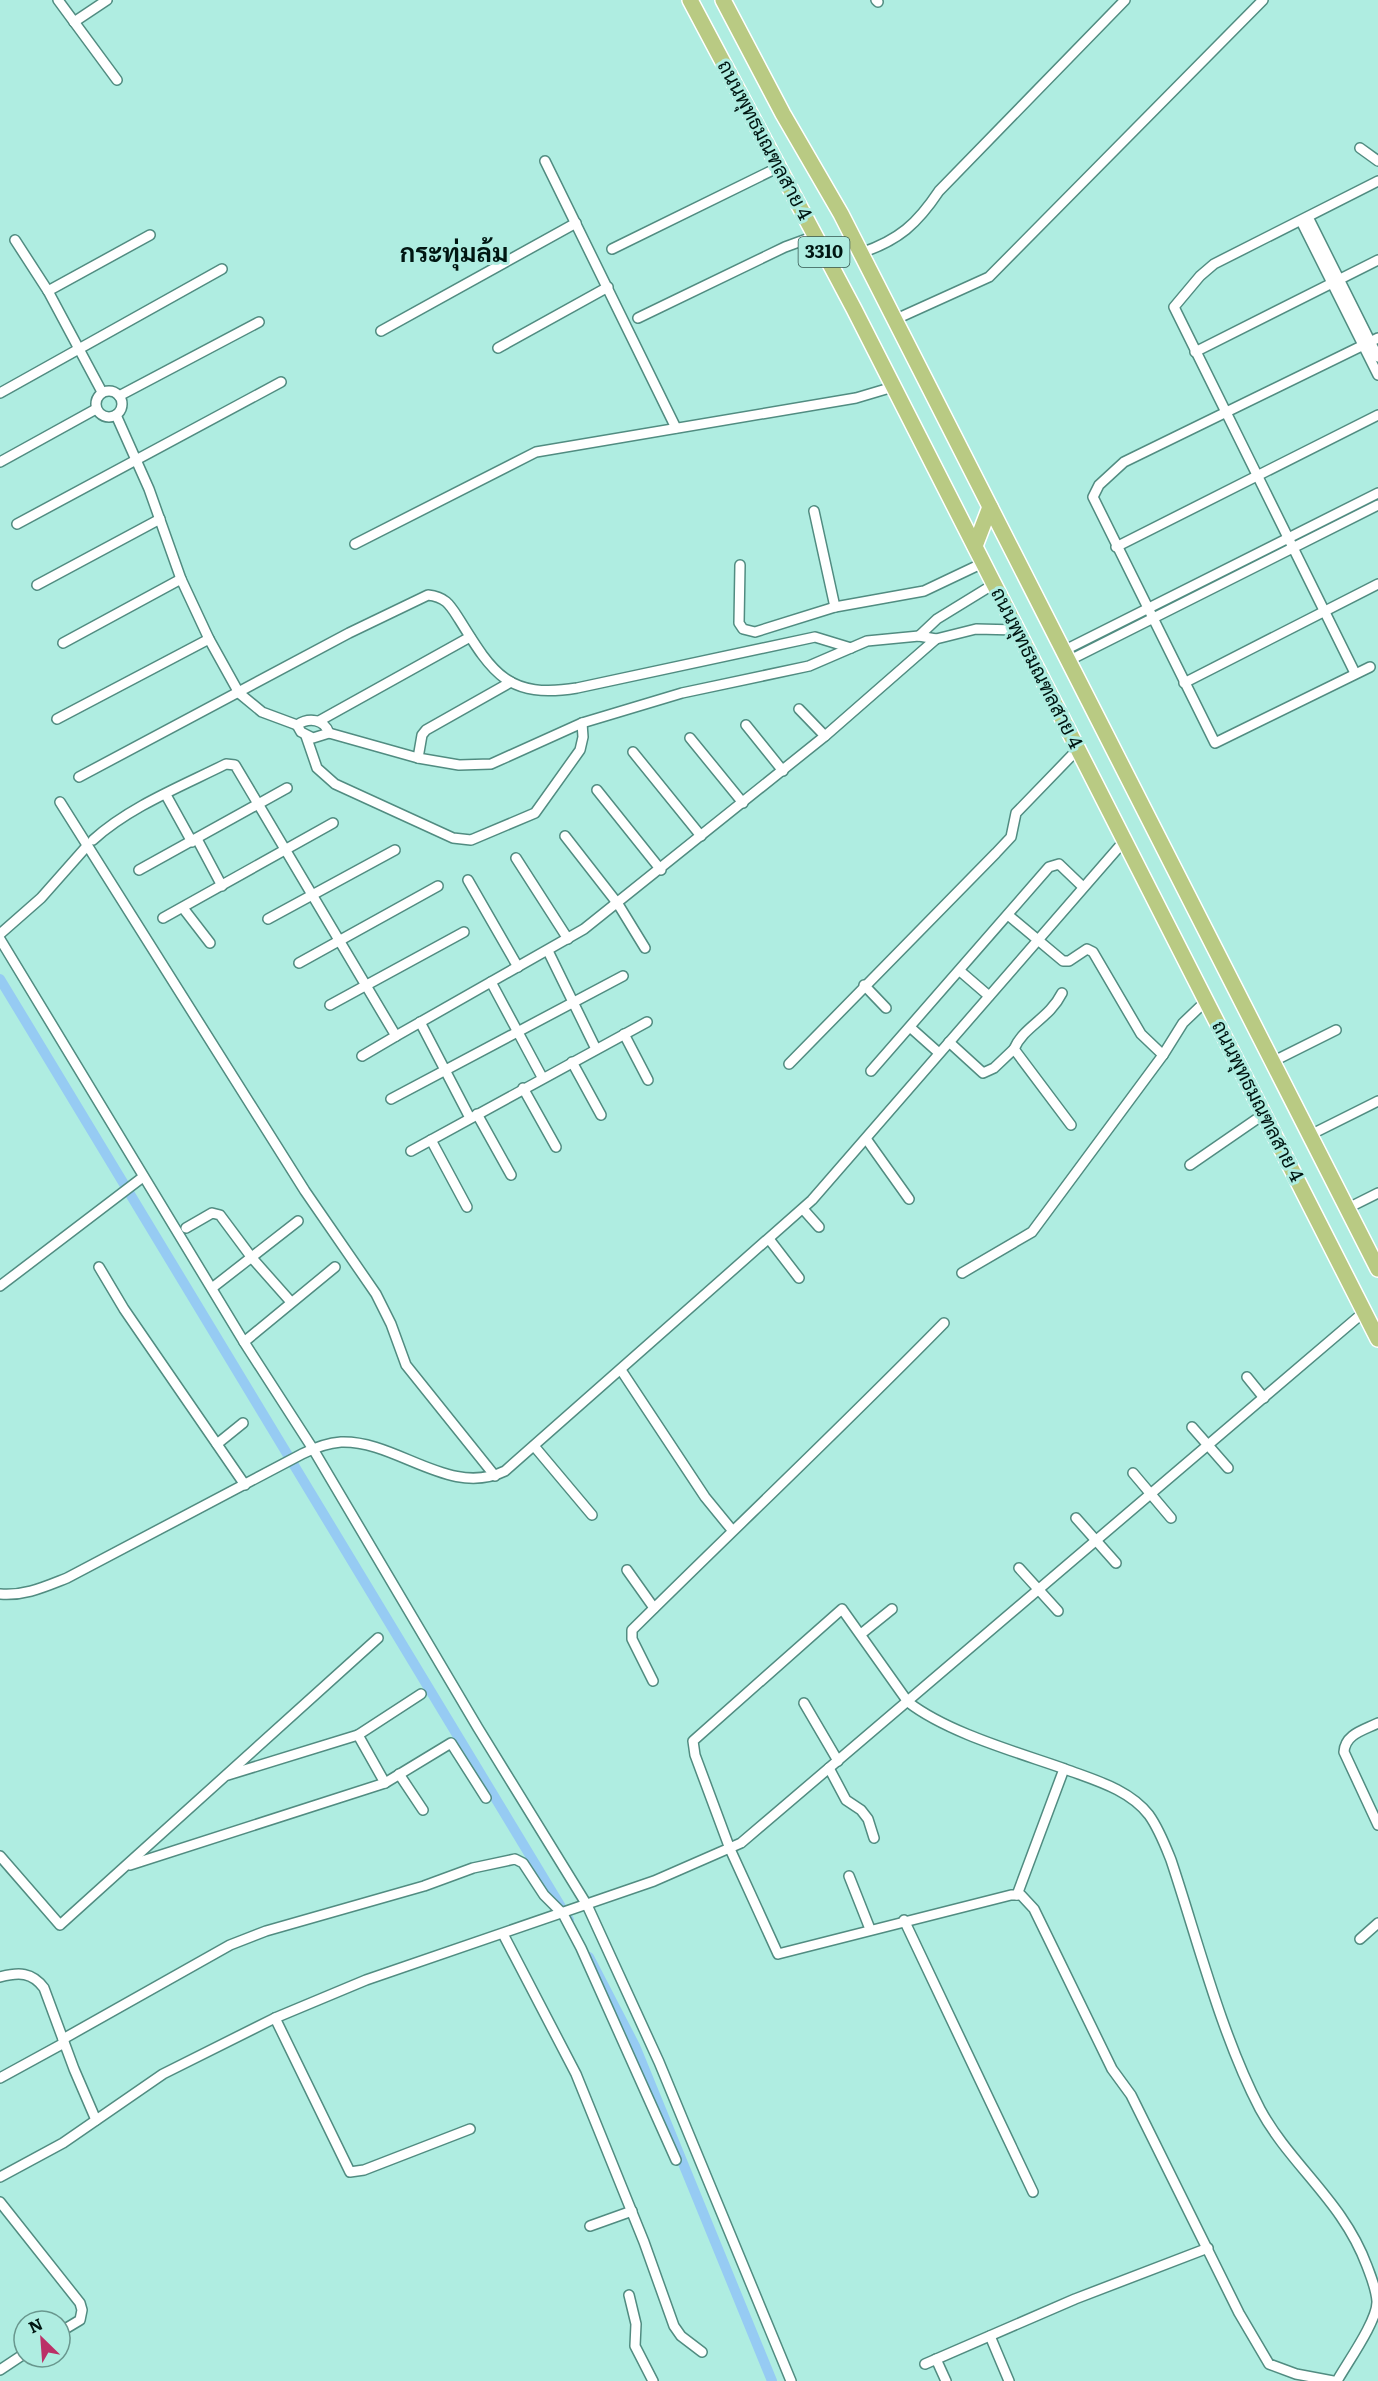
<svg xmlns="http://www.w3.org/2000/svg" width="1378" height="2381" viewBox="0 0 1378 2381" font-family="Literata,Sarabun,serif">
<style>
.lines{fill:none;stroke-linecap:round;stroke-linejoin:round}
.canal{stroke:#96cbf3;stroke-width:10}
.street-casing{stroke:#518c81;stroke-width:12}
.primary-casing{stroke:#fff;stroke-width:18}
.street{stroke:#fff;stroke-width:9}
.primary{stroke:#b9ca83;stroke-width:15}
.labels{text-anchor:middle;stroke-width:6;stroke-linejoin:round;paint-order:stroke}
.shield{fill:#afede1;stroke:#345650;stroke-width:1.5}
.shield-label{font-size:18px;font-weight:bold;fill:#001612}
.street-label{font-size:20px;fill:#001612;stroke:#afede1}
.district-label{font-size:26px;font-weight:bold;fill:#001612;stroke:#afede1}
</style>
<rect width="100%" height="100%" fill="#afede1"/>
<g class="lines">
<!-- canal -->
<g class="canal">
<path d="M 0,979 L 569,1920"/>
<path d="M 589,1957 L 635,2046 L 772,2381"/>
</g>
<!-- street casing -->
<g class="street-casing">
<g id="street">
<path d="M 58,0 L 117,80"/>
<path d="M 876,0 L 878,2"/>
<path d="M 74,22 L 107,0"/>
<path d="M 1360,148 L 1378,161"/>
<path d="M 545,161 L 676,428"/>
<path d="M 1308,217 L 1378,357"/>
<path d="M 1301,221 L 1378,375"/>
<path d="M 15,240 L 48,291 L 102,392"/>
<path d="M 612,249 L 779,167"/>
<path d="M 861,253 C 899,240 917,224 939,191 L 1125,0"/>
<path d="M 48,291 L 150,235"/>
<path d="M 638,318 L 785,247 L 815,236"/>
<path d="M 894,320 L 989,277 L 1263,0"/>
<path d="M 381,331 L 576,223"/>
<path d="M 498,348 L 608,287"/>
<path d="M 1195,352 L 1378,260"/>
<circle cx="109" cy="404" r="13"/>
<path d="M 0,393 L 222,269"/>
<path d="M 119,396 L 259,322"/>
<path d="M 116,415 L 149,489 L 181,579 L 209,639 L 239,693 L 262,712 L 297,725 C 309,717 324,719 329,733"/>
<path d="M 0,462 L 96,409"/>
<path d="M 814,511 L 835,607"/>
<path d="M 17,524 L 281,382"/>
<path d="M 355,544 L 536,452 L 856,398 L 893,387"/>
<path d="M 1116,547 L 1378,415"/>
<path d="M 740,565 L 739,623 L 743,629 L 755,632 L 835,607 L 924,591 L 983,563"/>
<path d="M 37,585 L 160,519"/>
<path d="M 919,636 L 937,619 L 994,584"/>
<path d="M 63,643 L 181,579"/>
<path d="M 1063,651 L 1378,493"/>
<path d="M 1068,661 L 1378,505"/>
<path d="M 1370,667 L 1215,743 L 1093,497 L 1099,485 L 1124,462 L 1378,338"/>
<path d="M 1355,673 L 1174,307 L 1200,276 L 1214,264 L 1378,181"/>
<path d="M 1184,683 L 1378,584"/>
<path d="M 799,709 L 825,736"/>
<path d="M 57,719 L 209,639"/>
<path d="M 319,721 L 470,637"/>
<path d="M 297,725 L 301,732 L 313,738 L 329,733 L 418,758 L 459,765 L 491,764 L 582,723 L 682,693 L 809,666 L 867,641 L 919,636 L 936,639 L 976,629 L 1017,630"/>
<path d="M 746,725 L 783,771"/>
<path d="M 306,736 L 317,768 L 335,784 L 453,838 L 471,840 L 535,813 L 580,750 L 583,737 L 582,723"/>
<path d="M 690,738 L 743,803"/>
<path d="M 633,752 L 701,836"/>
<path d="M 418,758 L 422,735 L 426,730 L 511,682"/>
<path d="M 79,777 L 349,633 L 428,595 C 446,597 450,605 459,619 C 493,674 508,699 577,688 L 815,637 L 851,648"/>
<path d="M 597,790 L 661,870"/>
<path d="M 166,795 L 192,842"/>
<path d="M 60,802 L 305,1191 L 376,1294 L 391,1324 L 406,1365 L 495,1476"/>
<path d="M 565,836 L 618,904 L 645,948"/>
<path d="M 197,839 L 222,886"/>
<path d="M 93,840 C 129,807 182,786 226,764 L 235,765 L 396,1036 L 362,1056"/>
<path d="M 516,858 L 568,939"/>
<path d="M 139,870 L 287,788"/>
<path d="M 468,880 L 518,967"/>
<path d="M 183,908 L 210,943"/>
<path d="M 1008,915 L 1063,961 L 1069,961 L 1087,949 L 1093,952 L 1141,1034 L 1163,1055 L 1183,1023 L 1207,1000"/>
<path d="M 163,918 L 333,823"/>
<path d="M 268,919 L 395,850"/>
<path d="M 0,934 L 41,898 L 87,846"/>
<path d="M 0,939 L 244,1342 L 313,1449 L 478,1728 L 587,1905 L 659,2062 L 791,2381"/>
<path d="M 548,951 L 596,1049"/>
<path d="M 299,963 L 438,886"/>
<path d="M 960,971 L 989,996"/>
<path d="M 491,982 L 542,1077"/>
<path d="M 864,985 L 886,1008"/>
<path d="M 330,1005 L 464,932"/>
<path d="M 420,1022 L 470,1118"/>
<path d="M 911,1028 L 939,1053"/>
<path d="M 624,1034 L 648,1080"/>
<path d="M 396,1036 L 584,929 L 825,736 L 936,639"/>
<path d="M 949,1042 L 983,1073 L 994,1068 L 1014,1049 L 1071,1125"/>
<path d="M 1014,1049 C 1024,1026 1049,1019 1062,993"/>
<path d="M 572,1062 L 601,1115"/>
<path d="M 1272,1062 L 1336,1030"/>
<path d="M 789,1064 L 996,853 L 1011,837 L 1016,813 L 1078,749"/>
<path d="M 871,1071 L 1049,867 L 1059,864 L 1083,887"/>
<path d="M 523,1088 L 556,1147"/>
<path d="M 391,1099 L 623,976"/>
<path d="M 477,1114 L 511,1175"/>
<path d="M 1310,1135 L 1378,1101"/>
<path d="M 431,1140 L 467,1207"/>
<path d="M 867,1140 L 909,1199"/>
<path d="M 411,1151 L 647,1022"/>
<path d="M 1190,1165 L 1264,1114"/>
<path d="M 1348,1208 L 1378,1193"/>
<path d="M 803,1209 L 819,1227"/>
<path d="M 186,1228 L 212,1213 L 220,1215 L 252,1258 L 291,1302"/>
<path d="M 769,1239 L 799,1278"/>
<path d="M 99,1267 L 124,1309 L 245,1485"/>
<path d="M 962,1273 L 1032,1232 L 1163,1055"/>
<path d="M 0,1286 L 143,1177"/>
<path d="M 212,1288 L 298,1221"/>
<path d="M 244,1342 L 335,1267"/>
<path d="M 621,1370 L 705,1497 L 732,1530"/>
<path d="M 1247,1377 L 1264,1398"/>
<path d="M 1192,1427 L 1228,1468"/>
<path d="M 217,1444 L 243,1423"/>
<path d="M 534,1446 L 592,1515"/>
<path d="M 1133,1473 L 1171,1518"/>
<path d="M 1076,1518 L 1116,1563"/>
<path d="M 1019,1568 L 1058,1611"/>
<path d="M 627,1570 L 654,1608"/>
<path d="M 0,1594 C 25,1596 44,1587 67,1578 L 302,1454 C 314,1448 327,1443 341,1442 C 397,1440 449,1498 505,1471 L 812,1200 L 1125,840"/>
<path d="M 861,1634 L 892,1609"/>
<path d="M 653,1681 L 632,1639 L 632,1630 C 736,1527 842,1427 944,1323"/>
<path d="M 804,1703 L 838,1761"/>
<path d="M 1378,1723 C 1364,1730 1345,1734 1344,1752 L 1378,1825"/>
<path d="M 358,1735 L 385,1783"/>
<path d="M 829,1768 L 846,1800 L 861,1810 L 868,1819 L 874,1838"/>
<path d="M 399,1774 L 423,1810"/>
<path d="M 228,1775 L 358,1735 L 421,1694"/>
<path d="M 0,1856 L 60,1925 L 378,1638"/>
<path d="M 130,1865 L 385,1783 L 451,1743 L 486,1798"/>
<path d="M 849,1876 L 870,1929"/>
<path d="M 1017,1895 L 1064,1769"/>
<path d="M 904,1920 L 1033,2192"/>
<path d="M 503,1934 L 576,2074 L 644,2242 L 674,2326 L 681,2336 L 702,2352"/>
<path d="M 1360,1939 L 1378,1923"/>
<path d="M 0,1977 C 19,1972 32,1972 44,1988 L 74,2069 L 96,2120"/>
<path d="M 275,2018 L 350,2172 L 364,2170 L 470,2129"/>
<path d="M 63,2039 L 230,1945 L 266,1931 L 424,1886 L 473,1868 L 515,1859 L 523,1863 L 544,1895 L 563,1914 L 581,1948 L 676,2160"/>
<path d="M 0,2078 L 64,2043"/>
<path d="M 0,2177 L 63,2143 L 163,2074 L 275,2018 L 366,1980 L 654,1881 L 741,1843 L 1364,1312"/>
<path d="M 0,2202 L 80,2303 L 82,2310 L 80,2320 L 60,2332"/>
<path d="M 590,2226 L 632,2211"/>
<path d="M 629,2295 L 636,2324 L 635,2346 L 653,2381"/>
<path d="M 990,2336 L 1009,2381"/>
<path d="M 936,2359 L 946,2381"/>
<path d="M 925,2364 L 1075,2299 L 1208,2248"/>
<path d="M 0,2370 L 24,2354"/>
<path d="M 1333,2381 L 1296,2374 L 1269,2364 L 1239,2313 L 1131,2095 L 1112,2069 L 1034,1909 L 1021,1895 L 1011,1895 L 778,1954 L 730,1849 L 695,1755 L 693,1741 L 842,1609 L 908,1702 C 948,1733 1017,1752 1065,1769 C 1094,1780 1129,1789 1149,1815 C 1159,1829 1165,1845 1171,1860 C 1198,1941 1221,2034 1260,2109 C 1291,2166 1343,2201 1367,2266 C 1371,2277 1376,2288 1377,2301 C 1378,2320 1347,2363 1337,2381"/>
</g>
</g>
<!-- primary casing -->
<g class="primary-casing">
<g id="primary">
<path d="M 690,0 L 854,309 L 1378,1339"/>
<path d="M 723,0 L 783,114 L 841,214 L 1378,1269"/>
<path d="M 975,546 L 990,507"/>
</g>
</g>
<!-- street -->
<use href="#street" class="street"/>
<!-- primary -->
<use href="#primary" class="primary"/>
</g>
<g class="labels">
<!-- shield labels -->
<rect class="shield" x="798.5" y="237" width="51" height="30" rx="4.5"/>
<g class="shield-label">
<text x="824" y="258">3310</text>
</g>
<!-- street labels -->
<g class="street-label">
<text transform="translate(765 140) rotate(62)" y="7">ถนนพุทธมณฑลสาย 4</text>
<text transform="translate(1037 668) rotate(63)" y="7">ถนนพุทธมณฑลสาย 4</text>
<text transform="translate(1258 1101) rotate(63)" y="7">ถนนพุทธมณฑลสาย 4</text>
</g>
<!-- district labels -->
<g class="district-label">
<text x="454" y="262">กระทุ่มล้ม</text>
</g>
</g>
<!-- north arrow -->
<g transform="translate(42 2339) rotate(335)"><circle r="28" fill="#afede1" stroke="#69978e" stroke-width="1.5"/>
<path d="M0-4.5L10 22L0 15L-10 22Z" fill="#bb3067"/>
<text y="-9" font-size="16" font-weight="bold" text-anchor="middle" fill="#001612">N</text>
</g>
</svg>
